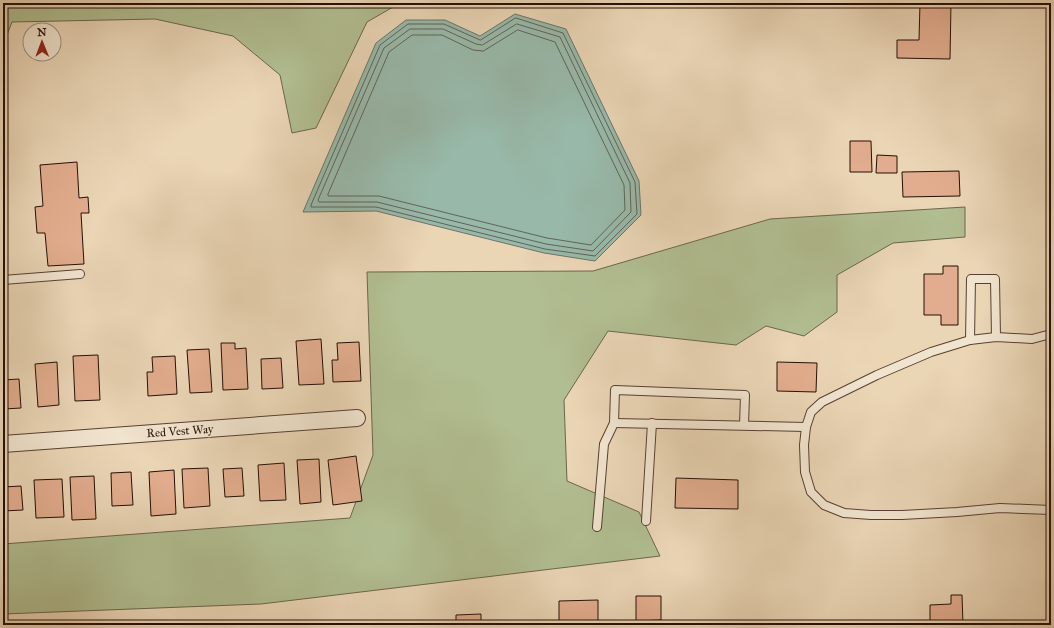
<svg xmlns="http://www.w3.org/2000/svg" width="1054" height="628" viewBox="0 0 1054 628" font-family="'IM FELL Great Primer',serif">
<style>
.green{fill:#b1be91;stroke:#6c664c}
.water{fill:#98b9aa;stroke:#6a7568}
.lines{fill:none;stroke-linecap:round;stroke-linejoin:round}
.shore{stroke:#5f6458;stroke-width:1}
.building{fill:#e2ad8e;stroke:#260f06}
.service-casing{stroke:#574032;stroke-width:10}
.minor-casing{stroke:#574032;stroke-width:18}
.service{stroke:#f1e4cf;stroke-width:8}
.minor{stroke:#f1e4cf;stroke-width:16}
.labels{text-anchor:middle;stroke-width:3;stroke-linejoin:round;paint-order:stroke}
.street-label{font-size:12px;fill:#260f06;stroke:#f1e4cf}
</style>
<rect width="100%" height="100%" fill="#ead5b5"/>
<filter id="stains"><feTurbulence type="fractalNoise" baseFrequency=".005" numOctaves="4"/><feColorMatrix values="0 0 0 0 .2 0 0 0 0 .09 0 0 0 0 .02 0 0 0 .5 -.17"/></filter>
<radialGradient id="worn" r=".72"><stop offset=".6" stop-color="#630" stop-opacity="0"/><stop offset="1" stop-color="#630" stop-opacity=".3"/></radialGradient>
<!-- green -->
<g class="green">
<path d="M 3,3 L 400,3 L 367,22 L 316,128 L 292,133 L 280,75 L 233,36 L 155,19 L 12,22 L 3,45 Z"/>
<path d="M 965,207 L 965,237 L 893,243 L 837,275 L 837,312 L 804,336 L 766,326 L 736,345 L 608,331 L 564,400 L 567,481 L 639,512 L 660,556 L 261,604 L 3,614 L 3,544 L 350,518 L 373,455 L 367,272 L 593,271 L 770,219 Z"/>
</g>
<!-- water -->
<path class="water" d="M 515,14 L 566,29 L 639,181 L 641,215 L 595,261 L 544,253 L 376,211 L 303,212 L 376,43 L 406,20 L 445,20 L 480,36 Z"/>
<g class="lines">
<!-- shore -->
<g class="shore">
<path d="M 516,18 L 563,33 L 635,182 L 637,214 L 595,256 L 545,249 L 376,207 L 311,207 L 311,205 L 380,45 L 408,24 L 444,24 L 480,40 Z"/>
<path d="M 517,24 L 560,37 L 630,183 L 631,212 L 593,251 L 546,244 L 377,202 L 319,202 L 318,200 L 384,48 L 410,29 L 443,29 L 476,44 L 482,45 Z"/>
<path d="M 518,30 L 555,42 L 624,185 L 625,210 L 591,245 L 547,238 L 379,196 L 328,196 L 328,194 L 389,52 L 412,35 L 442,35 L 473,50 L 483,51 Z"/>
</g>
</g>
<!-- building -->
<g class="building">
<path d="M 920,3 L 951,3 L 950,59 L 897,58 L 897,40 L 919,40 Z"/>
<path d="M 850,141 L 871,141 L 872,172 L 850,172 Z"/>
<path d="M 877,155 L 897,156 L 897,173 L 876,173 Z"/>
<path d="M 77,162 L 79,198 L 88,197 L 89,213 L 81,213 L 84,264 L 48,266 L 45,233 L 37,233 L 35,207 L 43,206 L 40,165 Z"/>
<path d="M 959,171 L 960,196 L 903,197 L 902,172 Z"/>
<path d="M 943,266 L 958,266 L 958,325 L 941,325 L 941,315 L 924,315 L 924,274 L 943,274 Z"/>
<path d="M 321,339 L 324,384 L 299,385 L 296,341 Z"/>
<path d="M 359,342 L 361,381 L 333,382 L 332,360 L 338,360 L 337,343 Z"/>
<path d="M 221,343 L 235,343 L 235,349 L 246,348 L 248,389 L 223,390 Z"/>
<path d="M 209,349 L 212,392 L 190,393 L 187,350 Z"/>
<path d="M 98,355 L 100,400 L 75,401 L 73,356 Z"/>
<path d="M 175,356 L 177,394 L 148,396 L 147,372 L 153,372 L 152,357 Z"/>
<path d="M 281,358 L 283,388 L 262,389 L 261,359 Z"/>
<path d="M 57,362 L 59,405 L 38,407 L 35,364 Z"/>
<path d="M 777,362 L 817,363 L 816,392 L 777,391 Z"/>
<path d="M 19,379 L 21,408 L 4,409 L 3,380 Z"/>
<path d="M 356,456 L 362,501 L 333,505 L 328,460 Z"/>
<path d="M 319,459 L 321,502 L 300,504 L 297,460 Z"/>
<path d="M 284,463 L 286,500 L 260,501 L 258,465 Z"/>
<path d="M 208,468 L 210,506 L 184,508 L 182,469 Z"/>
<path d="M 242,468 L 244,496 L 225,497 L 223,469 Z"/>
<path d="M 174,470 L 176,514 L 151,516 L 149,472 Z"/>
<path d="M 131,472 L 133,505 L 112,506 L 111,473 Z"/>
<path d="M 94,476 L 96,519 L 72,520 L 70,477 Z"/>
<path d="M 676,478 L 738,480 L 738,509 L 675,508 Z"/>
<path d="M 62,479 L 64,517 L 36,518 L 34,480 Z"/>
<path d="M 21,486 L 23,510 L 3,511 L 3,487 Z"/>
<path d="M 951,595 L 962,595 L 963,625 L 930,625 L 930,605 L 951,604 Z"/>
<path d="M 636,596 L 661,596 L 661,620 L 636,621 Z"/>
<path d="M 598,600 L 598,625 L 559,625 L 559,601 Z"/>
<path d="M 481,614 L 481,625 L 456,625 L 456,615 Z"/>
</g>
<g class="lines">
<!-- service casing -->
<g class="service-casing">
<g id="service">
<path d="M 3,280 L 80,274"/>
<path d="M 1051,334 L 1032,339 L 996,337 L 970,340 L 931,352 L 877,375 L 822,402 L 811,412 L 806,427 L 804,445 L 805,472 L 811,492 L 824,505 L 844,513 L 871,515 L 902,515 L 957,512 L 1000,508 L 1051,510"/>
<path d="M 970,340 L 971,279 L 995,279 L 996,337"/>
<path d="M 614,423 L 806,427"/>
<path d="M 646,521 L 652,423"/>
<path d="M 597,527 L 604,444 L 614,423 L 615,390 L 745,395 L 744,425"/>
</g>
</g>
<!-- minor casing -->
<g class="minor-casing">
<path id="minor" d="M 3,444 L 357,418"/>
</g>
<!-- service -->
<use href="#service" class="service"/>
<!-- minor -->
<use href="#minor" class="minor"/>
</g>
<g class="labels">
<!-- street labels -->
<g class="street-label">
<text transform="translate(180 431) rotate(-4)" y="4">Red Vest Way</text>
</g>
</g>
<!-- margin -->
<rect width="1054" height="628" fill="none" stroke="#ead5b5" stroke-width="16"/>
<rect x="4" y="4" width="1046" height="620" fill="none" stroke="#260f06" stroke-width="2"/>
<rect x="8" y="8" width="1038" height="612" fill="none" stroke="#260f06"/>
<!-- north arrow -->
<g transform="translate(42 42) rotate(359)"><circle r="19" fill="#f1e4cf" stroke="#a08f7f"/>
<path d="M0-3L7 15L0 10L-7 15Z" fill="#8f2418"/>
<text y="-6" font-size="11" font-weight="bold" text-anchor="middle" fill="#260f06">N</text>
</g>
<rect width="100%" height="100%" filter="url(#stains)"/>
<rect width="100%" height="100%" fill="url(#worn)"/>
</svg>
